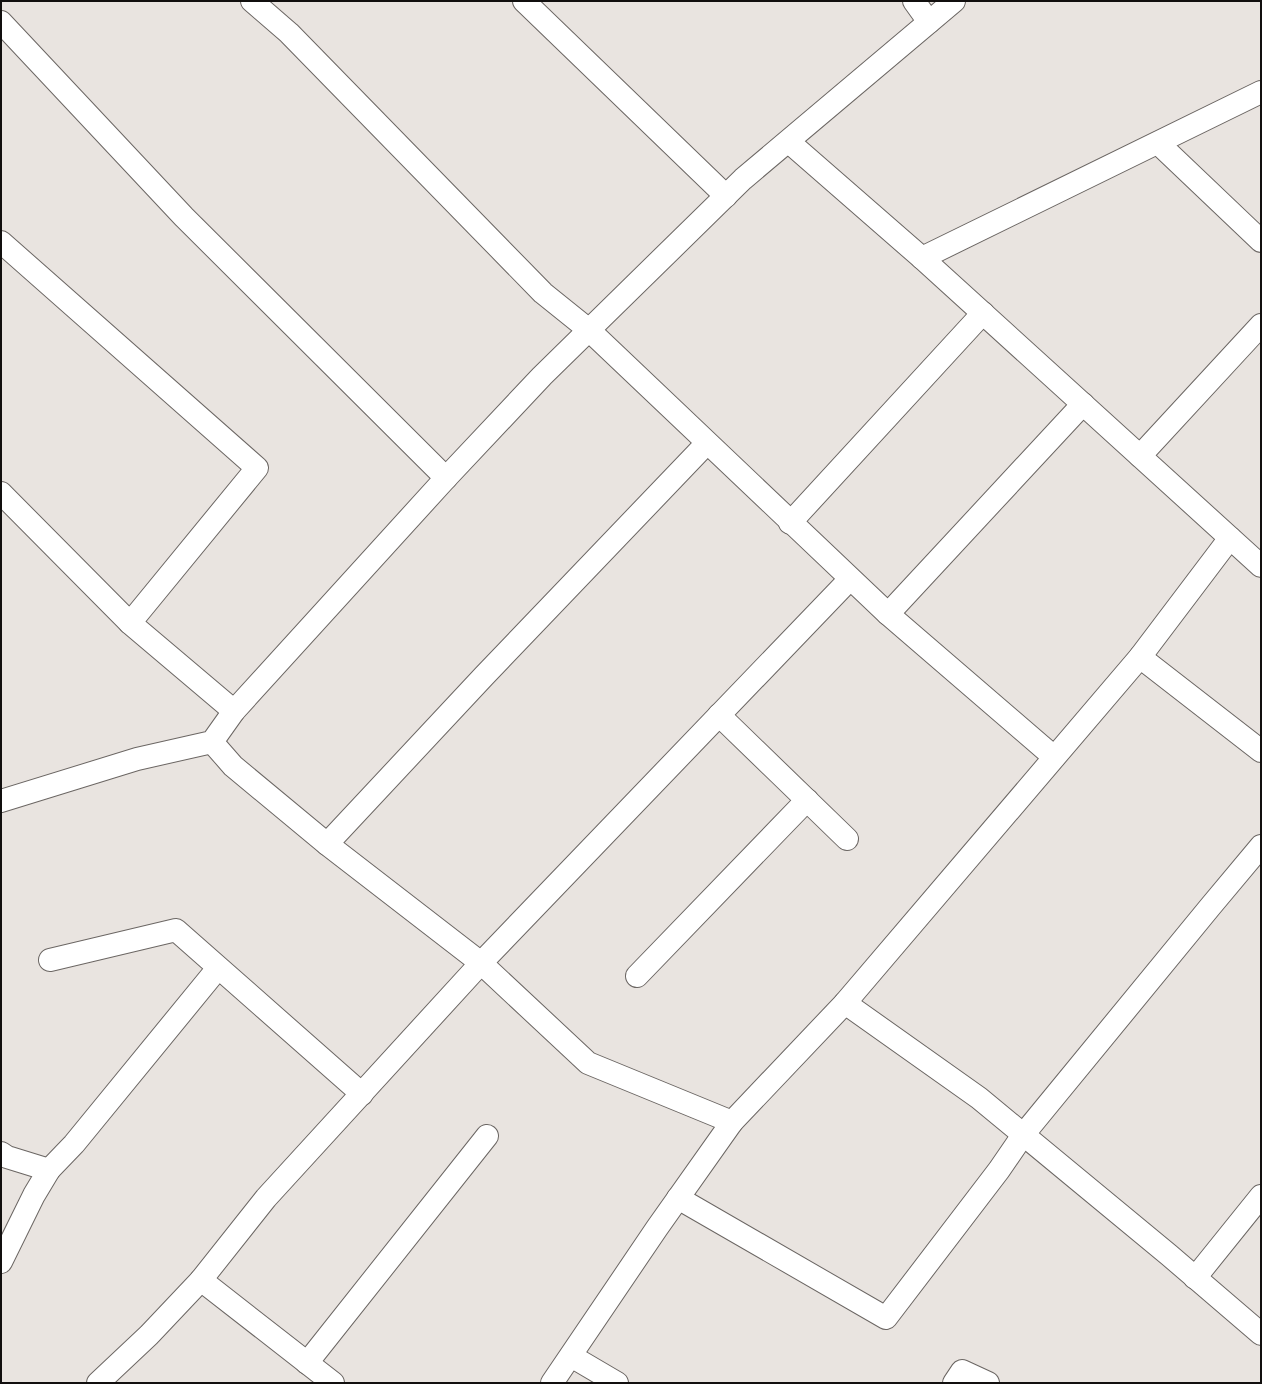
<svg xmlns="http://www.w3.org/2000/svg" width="1262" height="1384" viewBox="0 0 1262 1384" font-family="'Alegreya Sans',sans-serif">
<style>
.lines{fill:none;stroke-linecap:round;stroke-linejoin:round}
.minor-casing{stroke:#6b6663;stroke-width:24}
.minor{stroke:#fff;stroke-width:22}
</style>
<rect width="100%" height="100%" fill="#e9e4e0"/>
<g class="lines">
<!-- minor casing -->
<g class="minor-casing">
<g id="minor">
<path d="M 252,1 L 289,33 L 543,293 L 589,330 L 888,614 L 1054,757"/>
<path d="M 524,1 L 726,196"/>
<path d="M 914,1 L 929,22"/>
<path d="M 1,22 L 184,217 L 446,478"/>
<path d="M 789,142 L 922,258 L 1261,566"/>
<path d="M 1158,143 L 1261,241"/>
<path d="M 1,242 L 257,468 L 130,623"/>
<path d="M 922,258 L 1261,92"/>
<path d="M 1140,456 L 1261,325"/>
<path d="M 1,493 L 130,623 L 234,711"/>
<path d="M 790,523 L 983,313"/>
<path d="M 888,614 L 1083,404"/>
<path d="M 1140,657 L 1261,751"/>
<path d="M 719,715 L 847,839"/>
<path d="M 212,742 L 233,766 L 327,844 L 481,963 L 588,1063 L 732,1122"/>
<path d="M 1,801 L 137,759 L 212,742 L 234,711 L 446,478 L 542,376 L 743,179 L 954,1"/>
<path d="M 327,844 L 484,676 L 707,443"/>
<path d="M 50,960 L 176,930 L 362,1094"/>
<path d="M 637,976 L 807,800"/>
<path d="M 845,1003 L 979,1098 L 1169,1255 L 1261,1334"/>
<path d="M 1,1153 L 7,1157 L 49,1170"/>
<path d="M 678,1198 L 886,1318 L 999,1170 L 1023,1135 L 1210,907 L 1261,846"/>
<path d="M 1,1262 L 34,1195 L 49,1170 L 74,1144 L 218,968"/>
<path d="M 1195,1278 L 1261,1196"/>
<path d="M 201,1280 L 333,1383"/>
<path d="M 571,1356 L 617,1383"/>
<path d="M 307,1363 L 487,1136"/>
<path d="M 98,1383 L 149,1335 L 201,1280 L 266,1198 L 481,963 L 850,579"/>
<path d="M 552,1383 L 657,1228 L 732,1122 L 845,1003 L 1140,657 L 1230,538"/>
<path d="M 954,1383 L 962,1371 L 988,1383"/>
</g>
</g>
<!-- minor -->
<use href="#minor" class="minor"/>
</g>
<!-- border -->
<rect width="1262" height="1384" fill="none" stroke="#110f0e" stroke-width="4"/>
</svg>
